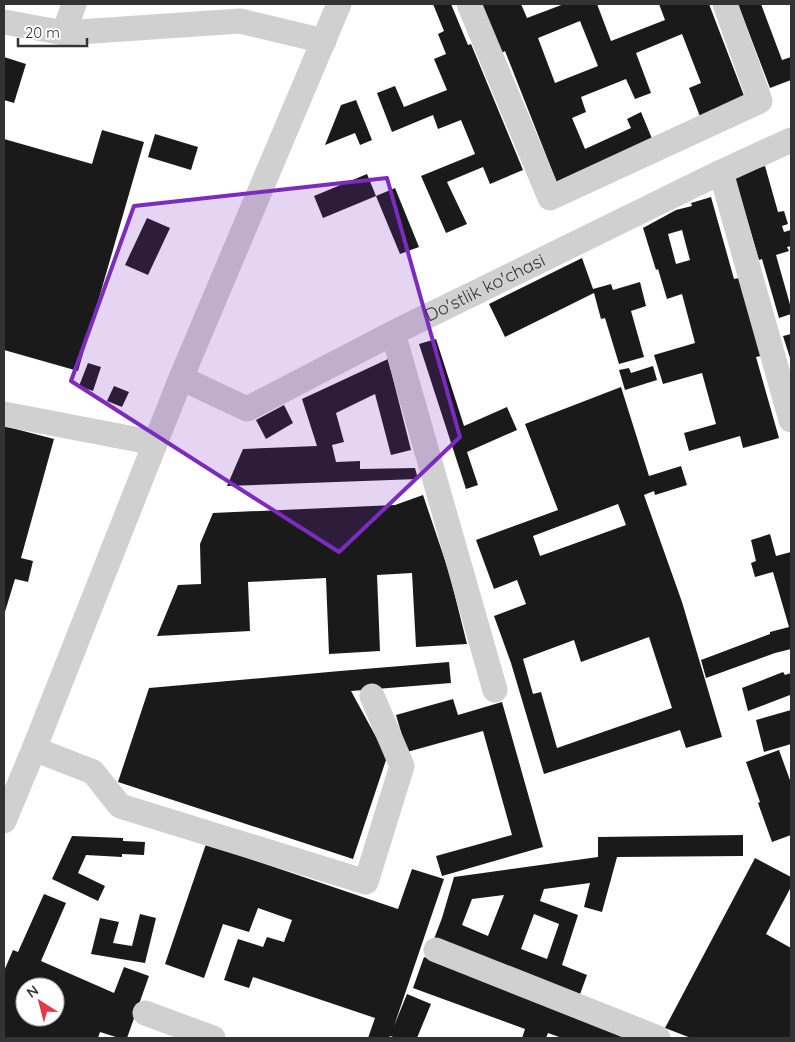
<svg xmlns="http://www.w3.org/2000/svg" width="795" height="1042" viewBox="0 0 795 1042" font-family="Quicksand,sans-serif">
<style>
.building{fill:#1a1a1a;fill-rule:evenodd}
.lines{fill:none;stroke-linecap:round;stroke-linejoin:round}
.minor{stroke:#d0d0d0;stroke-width:25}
.marked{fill:#7b2cbf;fill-opacity:0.2;stroke:#7b2cbf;stroke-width:4;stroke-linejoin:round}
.labels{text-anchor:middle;stroke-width:5;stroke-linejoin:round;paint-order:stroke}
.street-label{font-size:18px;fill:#333;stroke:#fff}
</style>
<rect width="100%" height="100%" fill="#fff"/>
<!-- building -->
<g class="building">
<path d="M 433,4 L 451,4 L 468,45 L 471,44 L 523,170 L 490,184 L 483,167 L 447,182 L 467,224 L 446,233 L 421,176 L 475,154 L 461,120 L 438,129 L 433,115 L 392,132 L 377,93 L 395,86 L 404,107 L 447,90 L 434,59 L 446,54 L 438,34 L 444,31 Z"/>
<path d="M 481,4 L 521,4 L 527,18 L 564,4 L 597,4 L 611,41 L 665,20 L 659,4 L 709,4 L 746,101 L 701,119 L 689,88 L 701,83 L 682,34 L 636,53 L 651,93 L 635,99 L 626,79 L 581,97 L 586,112 L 572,118 L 585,149 L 631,128 L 627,119 L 641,112 L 653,141 L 557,183 L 505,51 L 501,53 ZM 580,21 L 598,66 L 555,83 L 538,38 Z"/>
<path d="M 738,4 L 761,4 L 782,60 L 791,57 L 791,80 L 770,88 Z"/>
<path d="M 4,57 L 26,64 L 14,103 L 4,100 Z"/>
<path d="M 356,100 L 372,140 L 360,145 L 355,133 L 325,145 L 341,105 Z"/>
<path d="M 102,130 L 144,142 L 78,371 L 4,350 L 4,139 L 92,164 Z"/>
<path d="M 155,134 L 198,147 L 191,170 L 148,157 Z"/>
<path d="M 765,166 L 778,212 L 784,211 L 788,224 L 782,226 L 784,232 L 791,230 L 791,246 L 787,247 L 789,251 L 776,255 L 791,308 L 791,314 L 779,318 L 762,259 L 759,260 L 734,175 Z"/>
<path d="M 367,174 L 376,196 L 323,218 L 314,196 Z"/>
<path d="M 395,188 L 419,247 L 400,254 L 376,196 Z"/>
<path d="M 711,197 L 734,279 L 739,278 L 761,356 L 756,357 L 779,438 L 743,448 L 740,436 L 689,451 L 684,433 L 716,424 L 702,373 L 663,384 L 654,355 L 695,343 L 682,294 L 667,299 L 658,269 L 656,270 L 643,228 L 676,210 L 692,206 L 691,203 ZM 682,230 L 690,260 L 676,264 L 668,234 Z"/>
<path d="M 147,218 L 170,228 L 148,275 L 125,265 Z"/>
<path d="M 582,258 L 593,289 L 611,284 L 613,290 L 640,282 L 646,306 L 631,311 L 644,357 L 619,364 L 605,318 L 601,319 L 594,293 L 505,337 L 489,304 Z"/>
<path d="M 791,334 L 791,361 L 783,336 Z"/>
<path d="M 436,339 L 464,426 L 507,407 L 517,430 L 467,452 L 478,485 L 466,489 L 419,344 Z"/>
<path d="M 388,359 L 411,450 L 391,455 L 375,394 L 336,413 L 344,442 L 332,445 L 336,462 L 360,461 L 360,469 L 415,468 L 418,479 L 227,486 L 243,449 L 317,446 L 302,399 Z"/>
<path d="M 88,363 L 101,367 L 93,391 L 79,386 Z"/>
<path d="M 653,366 L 657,380 L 625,390 L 619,370 L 629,368 L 631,373 Z"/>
<path d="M 114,386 L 129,392 L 122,407 L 107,401 Z"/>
<path d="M 621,387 L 649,476 L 681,466 L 687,485 L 655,495 L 654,491 L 644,495 L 682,602 L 722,737 L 686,748 L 680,730 L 544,774 L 511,663 L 494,616 L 526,604 L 517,580 L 494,589 L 476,540 L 558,510 L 525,424 ZM 618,504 L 626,525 L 540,556 L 533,536 ZM 649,637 L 672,708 L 557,748 L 541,692 L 533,694 L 523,659 L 574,640 L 581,662 Z"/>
<path d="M 284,405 L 293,423 L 266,439 L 256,420 Z"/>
<path d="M 4,426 L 54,439 L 21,558 L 33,561 L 28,582 L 15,579 L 4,615 Z"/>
<path d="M 423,495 L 449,572 L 467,644 L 416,647 L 412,573 L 377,575 L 380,651 L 329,654 L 326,578 L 248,582 L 250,631 L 157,636 L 178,585 L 201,584 L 200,544 L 213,513 L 395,505 Z"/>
<path d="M 770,534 L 776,556 L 791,552 L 791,649 L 775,653 L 706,678 L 701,660 L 770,634 L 770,632 L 789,627 L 773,572 L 755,577 L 751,563 L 756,561 L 751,540 Z"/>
<path d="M 449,662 L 451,683 L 351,691 L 387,757 L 353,859 L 118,782 L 149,688 L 340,671 Z"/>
<path d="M 783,672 L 785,675 L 791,673 L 791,693 L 790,693 L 790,695 L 748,711 L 742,688 Z"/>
<path d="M 453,699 L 458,715 L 502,702 L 543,847 L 442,876 L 436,856 L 512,835 L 483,731 L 407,752 L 396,715 Z"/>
<path d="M 791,710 L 791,744 L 764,752 L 756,720 Z"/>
<path d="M 779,750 L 791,783 L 791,835 L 772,842 L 758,803 L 760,802 L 746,762 Z"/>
<path d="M 743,835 L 743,856 L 617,857 L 602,912 L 584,907 L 590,883 L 544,889 L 540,901 L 578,915 L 562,965 L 587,975 L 579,997 L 434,939 L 442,918 L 454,877 L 598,857 L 598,837 ZM 504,895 L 488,936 L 462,925 L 472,899 ZM 534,914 L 559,924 L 547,959 L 521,949 Z"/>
<path d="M 72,836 L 123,838 L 123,841 L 145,842 L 144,855 L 122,854 L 122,857 L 86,855 L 78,873 L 105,886 L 98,901 L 52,879 Z"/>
<path d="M 206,844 L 398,909 L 412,869 L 444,879 L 394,1026 L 407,994 L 431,1004 L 417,1038 L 396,1038 L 390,1036 L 389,1038 L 368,1038 L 375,1018 L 253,977 L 249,988 L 224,980 L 238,939 L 263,947 L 267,937 L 284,942 L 292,920 L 258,908 L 249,932 L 223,924 L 204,978 L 165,964 Z"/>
<path d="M 755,858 L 791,877 L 791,887 L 766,934 L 791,948 L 791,1038 L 691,1038 L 665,1028 Z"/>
<path d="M 44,894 L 66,903 L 41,961 L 114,993 L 124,967 L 149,976 L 127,1038 L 119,1038 L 100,1032 L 98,1038 L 4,1038 L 4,971 L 13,950 L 18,952 ZM 25,987 L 55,987 L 55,1017 L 25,1017 Z"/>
<path d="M 140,914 L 156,918 L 145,963 L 91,954 L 100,918 L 119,922 L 113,943 L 132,946 Z"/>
<path d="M 424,957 L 504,986 L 626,1038 L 562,1038 L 548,1033 L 546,1038 L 522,1038 L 525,1029 L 413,988 Z"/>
</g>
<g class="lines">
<!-- minor -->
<g class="minor">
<path d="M 469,4 L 550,198 L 760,101 L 725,4"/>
<path d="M 4,22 L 64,33 L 240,21 L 324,41"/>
<path d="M 64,33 L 74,4"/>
<path d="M 721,172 L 791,420"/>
<path d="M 393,333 L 495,690"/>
<path id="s1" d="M 181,378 L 247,409 L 393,333 L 721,172 L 791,140"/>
<path d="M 4,414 L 155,443"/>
<path d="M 34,749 L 93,772 L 120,806 L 366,882 L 402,766 L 372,696"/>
<path d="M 4,821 L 34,749 L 181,378 L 339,4"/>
<path d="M 436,950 L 658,1038"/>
<path d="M 145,1013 L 213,1038"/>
</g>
</g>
<!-- marked area -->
<path class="marked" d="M 387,178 L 460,437 L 339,552 L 71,381 L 134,206 Z"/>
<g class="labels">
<!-- street labels -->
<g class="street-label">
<text dy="6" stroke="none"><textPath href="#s1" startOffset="340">Do'stlik ko'chasi</textPath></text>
</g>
</g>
<!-- border -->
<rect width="795" height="1042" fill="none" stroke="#333333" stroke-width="10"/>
<!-- north arrow -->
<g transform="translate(40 1002) rotate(324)"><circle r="24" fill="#ffffff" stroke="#adadad"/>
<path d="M0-4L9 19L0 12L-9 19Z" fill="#e63946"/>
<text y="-8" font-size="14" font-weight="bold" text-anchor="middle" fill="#333333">N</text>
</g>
<!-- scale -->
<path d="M18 38v8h69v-8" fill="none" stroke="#333333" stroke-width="2.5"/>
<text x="25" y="38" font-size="15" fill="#333333" stroke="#ffffff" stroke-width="4" paint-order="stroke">20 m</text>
</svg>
